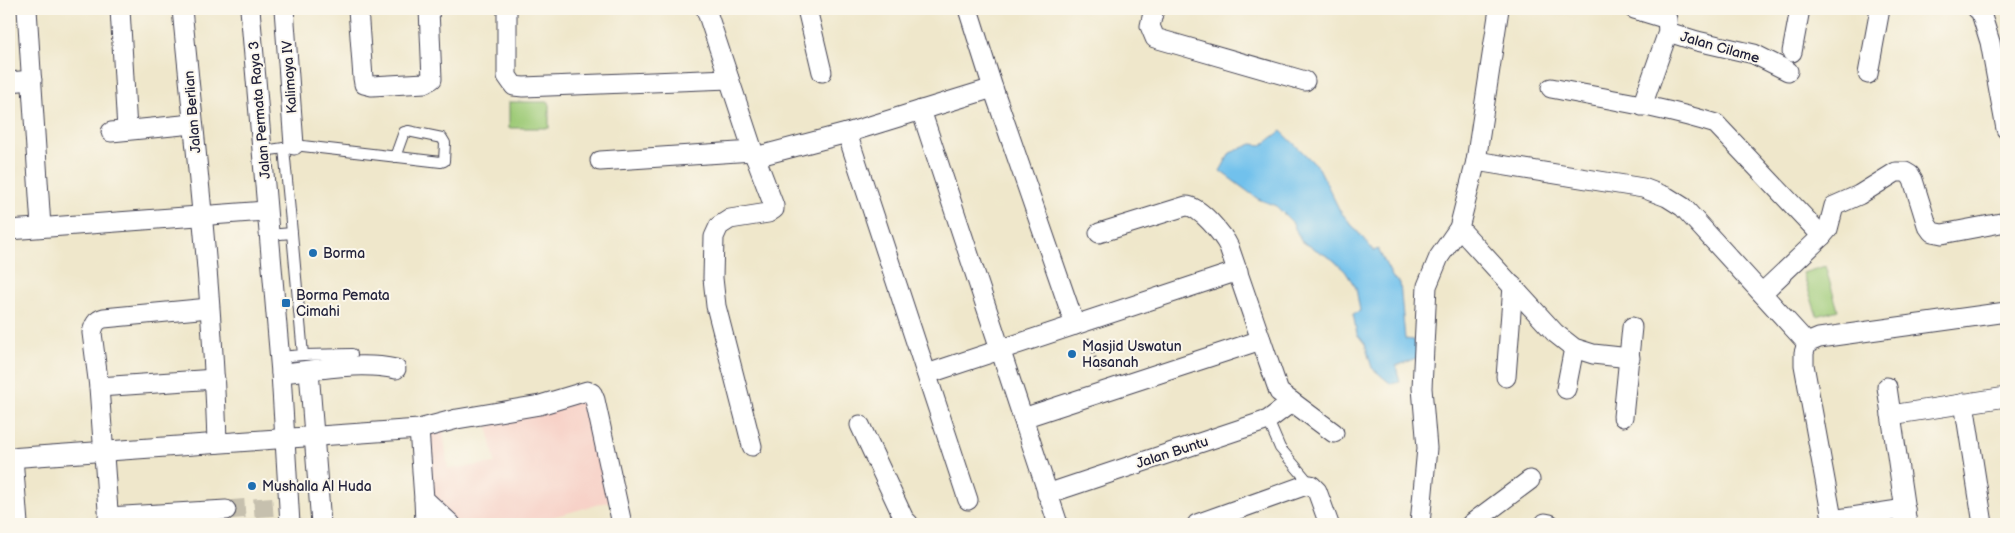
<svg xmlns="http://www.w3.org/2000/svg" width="2015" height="533" viewBox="0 0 2015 533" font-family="'Balsamiq Sans',sans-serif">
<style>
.built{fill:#f7d1c7}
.green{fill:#9fcb78;stroke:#60765a}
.water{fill:#71c1ec;stroke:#4a7294}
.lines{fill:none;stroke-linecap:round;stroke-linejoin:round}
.minor-tunnel{stroke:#c6c0ae;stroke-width:19;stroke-dasharray:19 9;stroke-linecap:butt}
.service-casing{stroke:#414051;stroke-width:12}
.minor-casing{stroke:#414051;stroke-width:21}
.path{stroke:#414051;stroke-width:3;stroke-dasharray:1 4;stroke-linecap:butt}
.service{stroke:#fff;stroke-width:10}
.minor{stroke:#fff;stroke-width:19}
.poi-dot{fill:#1f6fb2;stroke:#fbf7ec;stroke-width:2}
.labels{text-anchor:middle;stroke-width:4;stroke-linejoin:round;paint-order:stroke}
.street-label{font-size:14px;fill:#22223b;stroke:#fbf7ec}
.poi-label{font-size:14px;fill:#22223b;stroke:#fbf7ec;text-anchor:start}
</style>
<rect width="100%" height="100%" fill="#fbf7ec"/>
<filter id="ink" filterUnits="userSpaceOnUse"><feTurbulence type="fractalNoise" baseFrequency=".02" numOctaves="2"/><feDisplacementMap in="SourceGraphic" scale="10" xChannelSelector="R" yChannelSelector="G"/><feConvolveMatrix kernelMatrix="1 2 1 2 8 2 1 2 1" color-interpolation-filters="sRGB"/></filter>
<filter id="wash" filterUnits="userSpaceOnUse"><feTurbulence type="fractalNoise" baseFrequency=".0096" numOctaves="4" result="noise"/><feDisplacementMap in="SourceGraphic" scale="20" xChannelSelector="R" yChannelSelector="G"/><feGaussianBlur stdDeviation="1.12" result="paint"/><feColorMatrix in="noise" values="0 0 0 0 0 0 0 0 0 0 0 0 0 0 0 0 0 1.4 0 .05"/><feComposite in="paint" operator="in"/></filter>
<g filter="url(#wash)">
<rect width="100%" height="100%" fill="#efe7cb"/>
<!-- built -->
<path class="built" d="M 589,393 L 614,500 L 549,518 L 549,524 L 458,524 L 429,497 L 424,433 L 443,429 L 448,469 L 495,463 L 487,423 Z"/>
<!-- green -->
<g class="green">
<rect x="509" y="102" width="40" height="26"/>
<path d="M 1825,266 L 1838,310 L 1817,316 L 1803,273 Z"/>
</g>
<!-- water -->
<path class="water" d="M 1281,131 L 1319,168 L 1340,211 L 1374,251 L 1378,249 L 1393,278 L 1400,283 L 1405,339 L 1414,340 L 1419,357 L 1396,366 L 1400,382 L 1391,384 L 1372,368 L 1365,344 L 1357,334 L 1353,314 L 1360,311 L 1356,288 L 1345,271 L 1332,259 L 1301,241 L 1292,222 L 1276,206 L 1258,199 L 1220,171 L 1230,153 L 1252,144 L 1262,145 Z"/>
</g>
<g filter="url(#ink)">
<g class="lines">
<!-- minor-tunnel -->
<path class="minor-tunnel" d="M 226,510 L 279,506"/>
<!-- service casing -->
<g class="service-casing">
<g id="service">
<path d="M 284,148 L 292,233"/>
<path d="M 263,151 L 284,148 L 294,145 L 441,162 L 444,161 L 445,143 L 442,138 L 408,131 L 404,132 L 395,157"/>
<path d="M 268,235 L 292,233 L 303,355 L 279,357"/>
<path d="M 303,355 L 352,354"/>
<path d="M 1268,420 L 1280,448 L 1311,485"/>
</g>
</g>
<!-- minor casing -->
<g class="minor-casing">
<g id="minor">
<path d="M 27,9 L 41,227"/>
<path d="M 120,9 L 127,130"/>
<path d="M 182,9 C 196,153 213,298 217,443"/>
<path d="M 250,9 L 281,373 L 290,524"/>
<path d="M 284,9 L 294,145"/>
<path d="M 358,9 L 363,78 L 364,84 L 372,86 L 425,83 L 432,79 L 429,9"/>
<path d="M 507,9 L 507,76 L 514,86 L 523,87 L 729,79"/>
<path d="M 706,9 L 753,151 L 774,206 L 774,209 L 768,213 L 730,219 L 719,226 L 714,237 L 713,278 L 716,306 L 752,446"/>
<path d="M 807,9 L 822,72"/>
<path d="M 968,9 L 993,88 L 1075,325"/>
<path d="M 1154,9 L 1150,26 L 1155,38 L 1305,81"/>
<path d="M 1634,9 L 1667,19 L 1668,32 L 1697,41 L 1754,54 L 1788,71"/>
<path d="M 1977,9 L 1980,10 L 1990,42 L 2006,129"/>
<path d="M 1792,52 L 1800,9"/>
<path d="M 1868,74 L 1880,9"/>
<path d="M 9,82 L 32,80"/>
<path d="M 1551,88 C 1606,99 1663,107 1716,124 L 1822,236"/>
<path d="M 1642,106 L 1668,32"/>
<path d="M 921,110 L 1058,524"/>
<path d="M 111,132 L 193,124"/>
<path d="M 847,133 L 968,500"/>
<path d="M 755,157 L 847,133 L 993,88"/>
<path d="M 600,161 L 753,151"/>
<path d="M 1476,161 L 1643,188 L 1667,197 L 1683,207 L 1807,343"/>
<path d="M 1459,228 L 1555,333 L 1574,348 L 1593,354 L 1630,358"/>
<path d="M 9,230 L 266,211"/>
<path d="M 1099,233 L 1186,206 C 1199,205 1224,236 1229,247 L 1279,392 L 1334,433"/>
<path d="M 1762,293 L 1822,236 L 1828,229 L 1834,206 L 1859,195 L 1896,172 L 1905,172 L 1910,175 L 1913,180 L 1927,225 L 1932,232 L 1942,234 L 2006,222"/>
<path d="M 1807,343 L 1819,338 L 2006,312"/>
<path d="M 1807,343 L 1804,353 L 1804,365 L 1833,524"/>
<path d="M 309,371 L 321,524"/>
<path d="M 281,373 C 319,370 359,361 396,369"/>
<path d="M 927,374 L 1238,271"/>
<path d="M 1506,377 L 1513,286"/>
<path d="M 99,387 L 215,379"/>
<path d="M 1887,387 L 1907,524"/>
<path d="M 1566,389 L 1574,348"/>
<path d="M 1964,403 L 1983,524"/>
<path d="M 1891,415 L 2006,397"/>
<path d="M 1623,417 L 1632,327"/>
<path d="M 1023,418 L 1261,340"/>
<path d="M 860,425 L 904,519 L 909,524"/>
<path d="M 419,429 L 424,499 L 451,524"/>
<path d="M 13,457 L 18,524"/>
<path d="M 9,458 L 419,429 L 457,419 L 540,405 L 587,391 L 592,393 L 595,400 L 622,524"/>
<path d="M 1047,494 L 1268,420 L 1292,402"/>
<path d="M 424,499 L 425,524"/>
<path d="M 108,517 L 226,510"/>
<path d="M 1832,520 L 1905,509"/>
<path d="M 1545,523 L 1550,524"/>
<path d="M 109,524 L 99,387 L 92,333 C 94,325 96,320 104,318 L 209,308"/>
<path d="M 1197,524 L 1306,485 L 1311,485 L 1317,491 L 1329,524"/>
<path d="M 1420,524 L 1427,448 L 1422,388 L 1427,286 L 1439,257 L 1459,228 L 1476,161 L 1499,9"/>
<path d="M 1471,524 L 1530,480"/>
</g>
</g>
<!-- path -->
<path class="path" d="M 1088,338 L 1101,374"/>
<!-- service -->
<use href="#service" class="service"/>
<!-- minor -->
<use href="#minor" class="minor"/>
</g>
</g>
<!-- markers -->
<g class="poi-dot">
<circle cx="313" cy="253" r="5"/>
<rect x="281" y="298" width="10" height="10" rx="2.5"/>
<circle cx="1072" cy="354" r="5"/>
<circle cx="252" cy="486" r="5"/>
</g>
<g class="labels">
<!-- street labels -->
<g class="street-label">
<text transform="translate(1720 47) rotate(16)" y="5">Jalan Cilame</text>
<text transform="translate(289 77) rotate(-94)" y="5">Kalimaya IV</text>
<text transform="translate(259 110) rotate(-95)" y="5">Jalan Permata Raya 3</text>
<text transform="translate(192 112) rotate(-95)" y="5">Jalan Berlian</text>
<text transform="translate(1172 452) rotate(-18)" y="5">Jalan Buntu</text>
</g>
<!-- poi labels -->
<g class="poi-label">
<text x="323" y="258">Borma</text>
<text x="296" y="300">Borma Pemata<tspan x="296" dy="16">Cimahi</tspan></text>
<text x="1082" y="351">Masjid Uswatun<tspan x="1082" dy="16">Hasanah</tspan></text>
<text x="262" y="491">Mushalla Al Huda</text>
</g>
</g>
<!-- margin -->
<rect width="2015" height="533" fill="none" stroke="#fbf7ec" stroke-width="30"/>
</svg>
